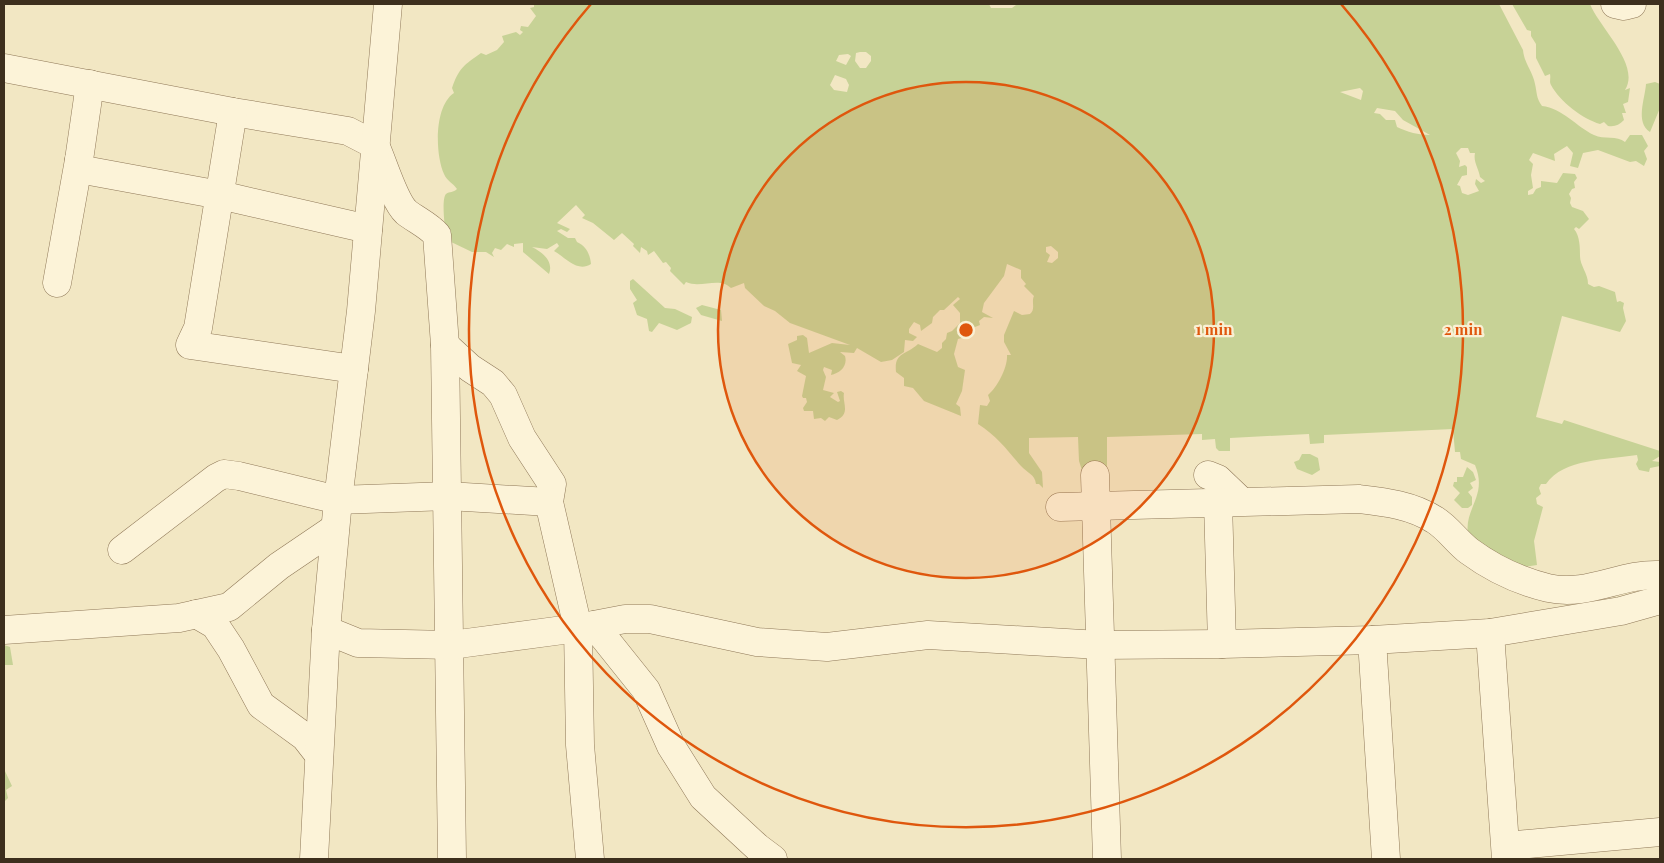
<svg xmlns="http://www.w3.org/2000/svg" width="1664" height="863" viewBox="0 0 1664 863" font-family="'Playfair Display',serif">
<style>
.green{fill:#c7d296;fill-rule:evenodd}
.lines{fill:none;stroke-linecap:round;stroke-linejoin:round}
.minor-casing{stroke:#8f7858;stroke-width:29}
.minor{stroke:#fcf3d8;stroke-width:28}
.ring{fill:none;stroke:#df570d;stroke-width:2.5}
.centre{fill:#df570d;stroke:#f9f0d4;stroke-width:2.5}
.ring-label{font-size:15px;text-anchor:middle;font-weight:bold;fill:#df570d;stroke:#f9f0d4;stroke-width:4.5;stroke-linejoin:round;paint-order:stroke}
</style>
<rect width="100%" height="100%" fill="#f2e7c3"/>
<!-- green -->
<g class="green">
<path d="M 534,4 L 989,4 L 991,8 L 1012,8 L 1016,5 L 1025,4 L 1499,4 L 1523,50 C 1524,63 1533,72 1535,84 C 1537,92 1536,98 1542,106 C 1562,108 1577,127 1594,135 C 1604,140 1617,135 1625,142 L 1630,135 L 1642,135 L 1648,146 L 1644,151 L 1647,159 L 1644,166 L 1636,161 L 1630,162 L 1598,150 L 1583,153 L 1578,168 L 1570,166 L 1573,153 L 1567,146 L 1554,154 L 1555,161 L 1533,153 L 1529,160 L 1533,164 L 1531,175 L 1533,188 L 1528,191 L 1528,195 L 1533,194 L 1536,189 L 1541,187 L 1541,181 L 1557,183 L 1563,173 L 1575,174 L 1577,178 L 1574,182 L 1575,188 L 1572,189 L 1569,194 L 1571,198 L 1570,203 L 1572,207 L 1583,211 L 1589,219 L 1579,229 L 1576,227 L 1574,229 C 1580,236 1580,248 1580,256 C 1580,266 1588,273 1588,284 L 1594,287 L 1599,286 L 1615,292 L 1617,302 L 1620,301 L 1624,303 L 1623,308 L 1626,321 L 1620,332 L 1562,316 L 1536,417 L 1562,424 L 1564,420 L 1660,451 L 1660,456 L 1652,461 L 1660,462 L 1660,466 L 1650,468 L 1649,472 L 1639,470 L 1636,464 L 1638,460 L 1637,455 C 1607,460 1564,458 1546,484 L 1541,484 L 1539,488 L 1541,494 L 1536,498 L 1537,504 L 1543,507 L 1534,541 L 1537,565 L 1518,568 L 1468,534 C 1464,508 1488,496 1475,465 L 1461,459 L 1460,452 L 1455,452 L 1453,429 L 1324,435 L 1324,443 L 1310,444 L 1309,434 L 1230,438 L 1230,451 L 1219,451 L 1216,448 L 1215,439 L 1202,440 L 1202,434 L 1107,437 L 1107,473 L 1088,489 L 1079,461 L 1078,437 L 1029,438 L 1029,453 L 1042,472 L 1043,488 L 1039,484 L 1036,484 C 1035,474 1027,473 1021,466 C 1007,450 997,436 978,424 L 980,405 L 987,406 L 990,401 L 988,395 C 997,388 1008,367 1007,355 L 1011,355 L 1004,342 L 1004,335 L 1014,311 L 1022,315 L 1030,314 C 1036,309 1031,302 1034,296 L 1024,286 L 1026,284 L 1021,278 L 1021,270 L 1007,264 L 1004,276 L 984,303 L 982,312 L 993,318 L 984,317 L 979,321 L 980,325 L 970,329 L 969,336 L 958,339 L 954,354 L 958,367 L 965,370 L 962,391 L 956,404 L 960,407 L 961,416 L 924,401 L 913,388 L 904,386 L 904,378 L 896,372 C 894,352 905,356 918,344 L 937,352 L 942,348 L 942,343 L 946,339 L 947,333 L 952,331 L 960,323 L 960,313 L 953,305 L 960,299 L 958,297 L 944,310 L 940,310 L 933,317 L 932,323 L 921,331 L 920,325 L 914,322 L 909,329 L 909,333 L 917,337 L 913,341 L 905,340 L 904,352 L 892,360 L 881,362 L 857,348 L 854,353 L 840,352 L 845,356 C 848,366 840,373 831,375 L 832,370 L 824,367 L 823,370 L 826,377 L 823,390 L 834,393 L 830,397 L 838,402 L 840,401 L 837,392 L 841,391 L 844,393 C 842,403 851,413 837,420 L 829,417 L 825,421 L 821,418 L 814,419 L 813,411 L 804,411 L 803,408 L 807,402 L 806,398 L 803,398 L 802,396 L 806,376 L 797,371 L 801,365 L 792,363 L 788,344 L 797,340 L 797,336 L 803,335 L 807,338 L 809,353 L 832,343 L 850,345 L 790,323 L 775,311 L 764,306 L 745,288 L 744,283 L 731,288 C 719,276 701,289 686,282 L 684,285 L 670,271 L 671,268 L 666,262 L 663,263 L 654,251 L 648,255 L 647,251 L 641,247 L 640,253 L 633,246 L 634,244 L 622,233 L 614,240 L 593,223 L 582,218 L 585,215 L 576,205 L 557,223 L 570,229 L 567,232 L 561,229 L 557,231 L 568,238 L 575,238 L 577,242 C 586,246 590,254 591,264 C 577,273 565,257 554,251 L 559,246 L 557,243 L 547,249 L 532,247 C 542,252 554,261 549,274 L 523,252 L 523,243 L 514,244 L 514,247 L 507,244 L 501,250 L 495,248 L 492,253 L 494,257 L 486,252 L 472,252 L 447,240 C 445,232 441,199 446,194 C 450,191 453,193 457,189 C 453,183 447,181 444,174 C 435,154 434,106 454,93 L 452,88 C 459,68 464,65 481,53 L 486,55 L 497,50 L 504,42 L 502,36 L 516,32 L 520,35 L 523,32 L 520,30 L 521,26 L 528,27 L 536,16 L 530,8 L 534,7 ZM 860,52 L 866,52 L 871,56 L 871,61 L 866,68 L 860,68 L 855,61 L 856,53 ZM 848,54 L 851,56 L 846,65 L 836,61 L 839,55 ZM 835,75 L 846,79 L 849,85 L 847,92 L 834,90 L 830,85 ZM 1360,88 L 1363,91 L 1361,100 L 1340,92 ZM 1377,108 L 1395,111 L 1403,120 L 1430,135 C 1419,135 1407,132 1397,127 L 1395,120 L 1386,120 L 1380,114 L 1374,113 ZM 1461,148 L 1468,148 L 1470,153 L 1475,153 C 1473,162 1479,169 1480,177 L 1485,181 L 1481,183 L 1476,179 L 1475,184 L 1479,191 L 1468,195 L 1462,193 L 1460,186 L 1457,185 L 1462,176 L 1467,175 L 1467,167 L 1465,165 L 1459,167 L 1460,161 L 1456,153 ZM 1051,246 L 1058,252 L 1058,258 L 1052,263 L 1047,262 L 1050,255 L 1046,252 L 1046,247 Z"/>
<path d="M 1512,4 L 1590,4 C 1599,27 1641,65 1625,90 L 1630,88 L 1628,102 L 1623,104 L 1626,113 L 1622,113 L 1624,120 C 1619,125 1615,127 1608,126 L 1604,122 L 1600,124 C 1583,119 1560,102 1551,85 C 1549,81 1551,79 1550,74 L 1545,76 L 1536,58 L 1536,44 L 1531,36 L 1531,31 L 1527,30 Z"/>
<path d="M 1655,82 L 1660,84 L 1660,108 L 1650,132 C 1635,122 1645,99 1646,84 Z"/>
<path d="M 633,279 L 665,308 L 675,309 L 692,317 L 691,323 L 677,330 L 659,323 L 652,332 L 649,331 L 647,319 L 637,315 L 633,303 L 637,300 L 630,289 L 630,281 Z"/>
<path d="M 702,305 L 721,310 L 722,321 L 701,315 L 696,308 Z"/>
<path d="M 1302,454 L 1310,454 L 1318,458 L 1320,470 L 1312,475 L 1297,469 L 1294,462 L 1299,460 Z"/>
<path d="M 1467,467 L 1473,472 L 1476,480 L 1470,483 L 1473,488 L 1468,492 L 1472,497 L 1472,505 L 1468,508 L 1462,508 L 1454,500 L 1460,493 L 1453,486 L 1454,482 L 1457,482 L 1457,477 L 1463,477 Z"/>
<path d="M 4,645 L 10,647 L 13,665 L 4,665 Z"/>
<path d="M 4,769 L 12,786 L 6,790 L 8,798 L 4,802 Z"/>
</g>
<g class="lines">
<!-- minor casing -->
<g class="minor-casing">
<g id="minor">
<path d="M 1615,4 L 1624,6 L 1632,4"/>
<path d="M 4,68 L 233,112 L 348,131 L 375,145 C 383,162 394,201 406,212 C 416,220 428,225 437,235 L 445,345 L 452,859"/>
<path d="M 90,84 L 79,160 L 84,170 L 220,195 L 368,229"/>
<path d="M 233,112 L 198,328 L 190,345 L 354,369"/>
<path d="M 57,283 L 79,160"/>
<path d="M 445,345 L 470,368 L 493,383 L 503,395 L 522,438 L 552,484 L 549,502 L 578,628 L 580,745 L 590,859"/>
<path d="M 1095,475 L 1107,859"/>
<path d="M 1208,475 L 1218,479 L 1241,501"/>
<path d="M 1218,502 L 1222,644"/>
<path d="M 1060,507 L 1359,499 C 1385,502 1412,505 1435,520 C 1448,528 1457,542 1469,551 C 1492,568 1519,581 1548,588 C 1588,597 1621,573 1660,575"/>
<path d="M 122,550 L 216,478 L 224,474 L 239,476 L 338,500 L 448,496 L 549,502"/>
<path d="M 196,614 L 215,625 L 231,649 L 261,705 L 305,737 L 319,755"/>
<path d="M 594,625 L 646,690 L 671,746 L 703,797 L 757,847 L 773,859"/>
<path d="M 4,630 L 179,618 L 229,607 L 279,566 L 335,528"/>
<path d="M 326,630 L 358,643 L 451,645 L 578,628 L 625,619 L 650,619 L 757,642 L 827,647 L 928,635 L 1100,645 L 1222,644 L 1372,640 L 1490,633 L 1621,611 L 1660,600"/>
<path d="M 1490,633 L 1506,859"/>
<path d="M 1372,640 L 1386,859"/>
<path d="M 1506,846 L 1660,832"/>
<path d="M 314,859 L 326,630 L 338,500 L 361,311 L 388,4"/>
</g>
</g>
<!-- minor -->
<use href="#minor" class="minor"/>
</g>
<!-- distance rings -->
<circle cx="966" cy="330" r="248" fill="#df570d" fill-opacity=".12"/>
<g class="ring">
<circle cx="966" cy="330" r="248"/>
<path d="M1341 4A497 497 0 1 1 591 4"/>
</g>
<circle cx="966" cy="330" r="8" class="centre"/>
<g class="ring-label">
<text x="1214" y="335">1 min</text>
<text x="1463" y="335">2 min</text>
</g>
<!-- border -->
<rect width="1664" height="863" fill="none" stroke="#3d2f1d" stroke-width="10"/>
</svg>
